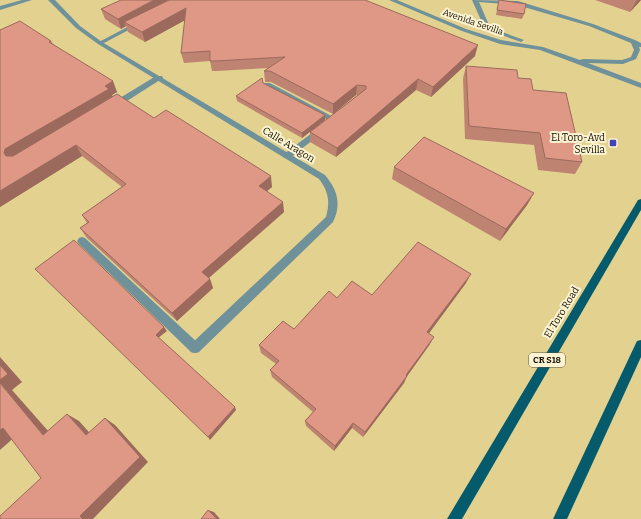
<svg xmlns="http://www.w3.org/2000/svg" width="641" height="519" viewBox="0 0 641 519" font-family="Bitter,serif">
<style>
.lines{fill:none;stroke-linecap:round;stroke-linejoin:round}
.service{fill:#6f919a;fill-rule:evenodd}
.minor{fill:#6f919a;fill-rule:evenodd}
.tertiary{fill:#6f919a;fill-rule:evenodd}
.primary{fill:#055a6b;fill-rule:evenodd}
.wall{fill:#bf8372}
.shaded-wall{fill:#9b6a5d}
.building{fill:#de9885;stroke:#9b6a5d}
.poi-dot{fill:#4243b8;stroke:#fbf3d2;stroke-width:1.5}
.labels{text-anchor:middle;stroke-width:4;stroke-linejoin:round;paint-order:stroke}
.far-street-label{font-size:9px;fill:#150f00;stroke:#fbf3d2}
.shield{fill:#fbf3d2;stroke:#5a533f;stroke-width:1}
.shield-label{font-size:9px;font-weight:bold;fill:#150f00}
.poi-label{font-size:10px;fill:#150f00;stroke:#fbf3d2;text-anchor:end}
.street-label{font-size:10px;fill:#150f00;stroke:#fbf3d2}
</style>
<rect width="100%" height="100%" fill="#e3d28f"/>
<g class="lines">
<!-- service -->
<g class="service">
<path d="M 137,22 L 142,23 L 102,44 L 97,43 Z"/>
<path d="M 156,76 L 162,76 L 163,78 L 116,108 L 110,108 L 110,104 Z"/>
<path d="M 264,83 L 270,83 L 337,119 L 336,121 L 330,121 L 264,87 Z"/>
<path d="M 320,127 L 324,130 L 323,132 L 290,158 L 284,158 L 283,156 L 284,154 Z"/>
<path d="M 82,237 L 85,238 L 199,344 L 201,348 L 199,352 L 195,353 L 191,352 L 79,244 L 77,241 L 79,238 Z"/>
</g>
<!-- minor -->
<path class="minor" d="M 48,0 L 55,0 L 80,26 L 102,42 L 325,175 C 337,189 342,204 333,222 L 199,352 L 195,353 L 191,352 L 189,348 L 191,344 L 326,217 C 330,202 329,192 319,179 L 98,44 L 76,28 Z"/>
<!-- tertiary -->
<g class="tertiary">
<path d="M 22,0 L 32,0 L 0,10 L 0,6 Z"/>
<path d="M 389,0 L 397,0 L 466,29 L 501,40 L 543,47 L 580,60 L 583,59 L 622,60 L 631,57 L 634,50 L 631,43 L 589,26 L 517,5 L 479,2 L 489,25 L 494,29 L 524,40 L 521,42 L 490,31 L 484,27 L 472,0 L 518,1 L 593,24 L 635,40 L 641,43 L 641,47 L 639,47 L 640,50 L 636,59 L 623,64 L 588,63 L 641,83 L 641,88 L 540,50 L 500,44 L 462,31 Z"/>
</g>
<!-- primary -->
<g class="primary">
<path d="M 641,199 L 641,210 L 462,519 L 447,519 L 638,200 Z"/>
<path d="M 641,340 L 641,357 L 567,519 L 553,519 L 637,341 Z"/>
</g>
</g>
<!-- wall -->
<g class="wall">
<path d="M 499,0 L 524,14 L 522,19 L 496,15 Z"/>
<path d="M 595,0 L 641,0 L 630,12 Z"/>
<path d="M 101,9 L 475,56 L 431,97 L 416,90 L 336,157 L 310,142 L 310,132 L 358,95 L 356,95 L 333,114 L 271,82 L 265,82 L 264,71 L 268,68 L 217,71 L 212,71 L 210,61 L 184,63 L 181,53 L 185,20 L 145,42 L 128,32 L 126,26 L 121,29 L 105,19 Z"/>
<path d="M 0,30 L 51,41 L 53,44 L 117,92 L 112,95 L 113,97 L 154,118 L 272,187 L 267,191 L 284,212 L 209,278 L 210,279 L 213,288 L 177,321 L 87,238 L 80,228 L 87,223 L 82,215 L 122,187 L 82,156 L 0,207 Z"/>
<path d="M 466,66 L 518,78 L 533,90 L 582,162 L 575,174 L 538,170 L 534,145 L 465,139 L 463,78 Z"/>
<path d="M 263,83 L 325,115 L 325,120 L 302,138 L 237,101 L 236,96 Z"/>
<path d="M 394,167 L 534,193 L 527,205 L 500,241 L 392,179 Z"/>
<path d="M 466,283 L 429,333 L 430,344 L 407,376 L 404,383 L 363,437 L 352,428 L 334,451 L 306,426 L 305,421 L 313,412 L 272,377 L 270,370 L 276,364 L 261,353 L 259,345 L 294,329 L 337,298 L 372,295 Z"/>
</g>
<!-- shaded-wall -->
<g class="shaded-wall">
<path d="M 154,0 L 177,0 L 124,22 L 126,26 L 121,29 L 118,19 Z"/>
<path d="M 637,0 L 641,0 L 630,12 Z"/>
<path d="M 186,8 L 189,18 L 145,42 L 142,32 Z"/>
<path d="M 478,45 L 475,56 L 431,97 L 433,87 Z"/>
<path d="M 418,79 L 416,90 L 336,157 L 337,148 Z"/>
<path d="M 113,81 L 117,92 L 112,95 L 114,99 L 12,164 L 4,153 L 5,149 Z"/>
<path d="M 357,85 L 356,95 L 333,114 L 333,104 Z"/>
<path d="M 325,115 L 325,120 L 302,138 L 302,133 Z"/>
<path d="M 76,145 L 82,156 L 0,207 L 0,191 Z"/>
<path d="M 271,176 L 272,187 L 261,196 L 259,186 Z"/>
<path d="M 534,193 L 527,205 L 500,241 L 506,229 Z"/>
<path d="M 283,202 L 284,212 L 205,281 L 202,272 Z"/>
<path d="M 471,274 L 466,283 L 424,340 L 427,332 Z"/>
<path d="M 210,279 L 213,288 L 177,321 L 172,313 Z"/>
<path d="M 164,327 L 167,331 L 158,338 L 156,335 Z"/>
<path d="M 434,337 L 430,344 L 403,382 L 406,375 Z"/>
<path d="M 0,357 L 22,382 L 12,390 L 57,441 L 43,435 L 0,383 Z"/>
<path d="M 407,376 L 404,383 L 363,437 L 365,432 Z"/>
<path d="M 235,407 L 236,410 L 210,440 L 208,437 Z"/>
<path d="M 67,414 L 79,421 L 97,441 L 86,435 Z"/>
<path d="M 105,418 L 115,425 L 148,462 L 93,519 L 83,519 L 80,516 Z"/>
<path d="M 353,423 L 352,428 L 334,451 L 335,446 Z"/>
<path d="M 3,428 L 17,435 L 0,450 L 0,430 Z"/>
<path d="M 208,510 L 214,512 L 220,519 L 217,519 Z"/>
</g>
<!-- building -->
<g class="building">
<path d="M 121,0 L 154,0 L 118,19 L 101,9 Z"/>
<path d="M 169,0 L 365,0 L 478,45 L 433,87 L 418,79 L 337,148 L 310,132 L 366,89 L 366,86 L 357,85 L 333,104 L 270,71 L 264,71 L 285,57 L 215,61 L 210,61 L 210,51 L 181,53 L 186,8 L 142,32 L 124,22 Z"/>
<path d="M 499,0 L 526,4 L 524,14 L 497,10 Z"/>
<path d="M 20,21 L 51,41 L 49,42 L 113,81 L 105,86 L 109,89 L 5,149 L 4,153 L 6,156 L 13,156 L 117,94 L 154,118 L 166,110 L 271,176 L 259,186 L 283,202 L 202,272 L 210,279 L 172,313 L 80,228 L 89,222 L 82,215 L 126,184 L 76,145 L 0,191 L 0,30 Z"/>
<path d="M 466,66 L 517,70 L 518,78 L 531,79 L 533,90 L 566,93 L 582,162 L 545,158 L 540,133 L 469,126 Z"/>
<path d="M 262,78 L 263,83 L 325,115 L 302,133 L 236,96 Z"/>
<path d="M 424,137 L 534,193 L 506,229 L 394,167 Z"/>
<path d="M 74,240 L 164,327 L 156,335 L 235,407 L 208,437 L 35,269 Z"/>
<path d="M 418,242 L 471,274 L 427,332 L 434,337 L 406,375 L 407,376 L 365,432 L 353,423 L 335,446 L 305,421 L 316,409 L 270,370 L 279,361 L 259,345 L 283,321 L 294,329 L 329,291 L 337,298 L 352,281 L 372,295 Z"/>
<path d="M 0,365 L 8,374 L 0,380 Z"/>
<path d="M 0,383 L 43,435 L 67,414 L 86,435 L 105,418 L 140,457 L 80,516 L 83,519 L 0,519 L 0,516 L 41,478 L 3,428 L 0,430 Z"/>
<path d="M 208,510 L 217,519 L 201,519 Z"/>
</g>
<!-- markers -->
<rect class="poi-dot" x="609" y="139" width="8" height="8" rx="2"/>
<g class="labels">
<!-- far-street labels -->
<g class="far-street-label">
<text transform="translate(473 22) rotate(19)" y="3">Avenida Sevilla</text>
</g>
<!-- shield labels -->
<rect class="shield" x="529" y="353" width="36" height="14" rx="3"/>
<g class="shield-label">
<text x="547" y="363">CR S18</text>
</g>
<!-- poi labels -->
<g class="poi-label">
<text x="605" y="141">El Toro-Avd<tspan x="605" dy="12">Sevilla</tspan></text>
</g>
<!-- street labels -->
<g class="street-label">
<text transform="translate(289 144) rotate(31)" y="4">Calle Aragon</text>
<text transform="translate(561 312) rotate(-59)" y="4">El Toro Road</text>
</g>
</g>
</svg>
